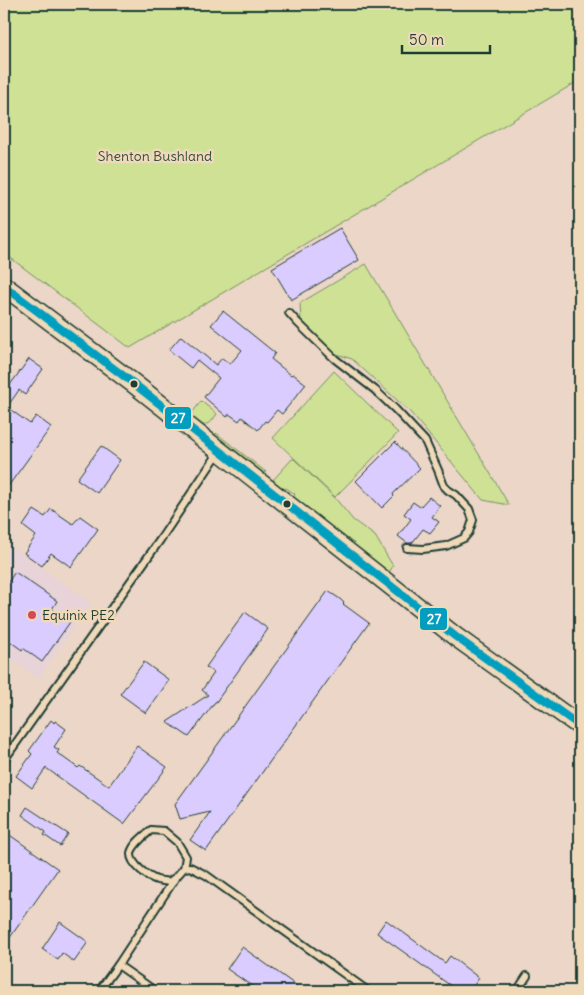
<svg xmlns="http://www.w3.org/2000/svg" width="584" height="995" viewBox="0 0 584 995" font-family="Delius,sans-serif">
<style>
.built{fill:#e7d3d8}
.green{fill:#cee195;stroke:#768f64}
.building{fill:#daccfe;stroke:#1f3d34}
.lines{fill:none;stroke-linecap:round;stroke-linejoin:round}
.lane-casing{stroke:#1f3d34;stroke-width:10}
.secondary-casing{stroke:#1f3d34;stroke-width:21}
.lane{stroke:#f0d9b9;stroke-width:6}
.secondary{stroke:#f0d9b9;stroke-width:18}
.bus-1-casing{stroke:#f0d9b9;stroke-width:11}
.bus-1{stroke:#039ebf;stroke-width:8}
.bus-dot{fill:#1f3d34;stroke:#f0d9b9;stroke-width:2}
.poi-dot{fill:#d1495b;stroke:#f0d9b9;stroke-width:2}
.labels{text-anchor:middle;stroke-width:5;stroke-linejoin:round;paint-order:stroke}
.park-label{font-size:14px;fill:#304d3e;stroke:#f0d9b9}
.poi-label{font-size:14px;fill:#1f3d34;stroke:#f0d9b9;text-anchor:start}
.line-badge{stroke:#f0d9b9;stroke-width:2}
.badge-label{font-size:14px;text-anchor:middle;font-weight:bold;fill:#fff}
</style>
<rect width="100%" height="100%" fill="#ecd6c7"/>
<filter id="ink" filterUnits="userSpaceOnUse"><feTurbulence type="fractalNoise" baseFrequency=".02" numOctaves="2"/><feDisplacementMap in="SourceGraphic" scale="10" xChannelSelector="R" yChannelSelector="G"/><feConvolveMatrix kernelMatrix="1 2 1 2 8 2 1 2 1" color-interpolation-filters="sRGB"/></filter>
<g filter="url(#ink)">
<!-- built -->
<path class="built" d="M 4,541 L 91,603 L 38,678 L 4,653 Z"/>
<!-- green -->
<g class="green">
<path d="M 4,4 L 580,4 L 580,80 L 130,348 L 4,253 Z"/>
<path d="M 366,264 L 509,505 L 483,500 L 410,412 L 352,359 L 334,353 L 301,322 L 300,303 Z"/>
<path d="M 334,371 L 398,433 L 335,497 L 273,438 Z"/>
<path d="M 201,401 L 217,414 L 211,422 L 202,426 L 190,416 Z"/>
<path d="M 216,433 L 266,472 L 262,474 L 215,436 Z"/>
<path d="M 292,459 L 294,459 L 335,498 L 353,520 L 375,536 L 393,566 L 388,574 L 292,499 L 295,494 L 286,488 L 282,491 L 273,483 L 274,479 Z"/>
</g>
<!-- building -->
<g class="building">
<path d="M 340,228 L 359,260 L 291,300 L 272,268 Z"/>
<path d="M 223,311 L 275,353 L 271,359 L 291,375 L 293,374 L 306,384 L 282,414 L 277,410 L 267,422 L 265,421 L 258,430 L 242,417 L 239,421 L 229,414 L 227,417 L 204,397 L 219,378 L 197,360 L 191,368 L 169,350 L 181,336 L 216,365 L 222,358 L 230,364 L 242,350 L 211,325 Z"/>
<path d="M 29,359 L 43,369 L 25,395 L 19,390 L 7,407 L 30,424 L 36,416 L 51,427 L 4,492 L 4,393 Z"/>
<path d="M 395,442 L 420,468 L 393,494 L 394,496 L 382,508 L 356,481 Z"/>
<path d="M 101,446 L 120,460 L 97,493 L 77,479 Z"/>
<path d="M 429,497 L 440,506 L 432,517 L 439,522 L 430,533 L 423,529 L 412,543 L 407,543 L 398,536 L 411,519 L 404,514 L 413,502 L 420,507 Z"/>
<path d="M 51,509 L 73,524 L 80,516 L 98,529 L 71,567 L 51,553 L 42,566 L 24,553 L 36,536 L 23,526 L 34,510 L 45,517 Z"/>
<path d="M 15,572 L 57,601 L 52,609 L 70,622 L 42,662 L 23,648 L 22,650 L 4,637 L 4,588 Z"/>
<path d="M 328,591 L 340,599 L 344,603 L 343,604 L 369,623 L 206,851 L 190,840 L 210,812 L 180,819 L 175,804 Z"/>
<path d="M 245,612 L 268,629 L 216,702 L 215,702 L 189,737 L 167,722 L 208,695 L 202,690 L 214,673 L 206,667 Z"/>
<path d="M 144,662 L 169,680 L 146,713 L 120,694 Z"/>
<path d="M 51,720 L 54,723 L 55,721 L 66,729 L 54,747 L 59,750 L 57,753 L 78,768 L 80,766 L 109,786 L 137,746 L 167,767 L 124,824 L 46,768 L 32,788 L 16,776 L 32,754 L 29,751 Z"/>
<path d="M 27,807 L 68,834 L 60,846 L 44,835 L 46,832 L 22,815 Z"/>
<path d="M 4,831 L 58,869 L 4,946 Z"/>
<path d="M 386,920 L 445,963 L 450,956 L 479,978 L 470,991 L 458,991 L 377,933 Z"/>
<path d="M 60,922 L 88,942 L 74,962 L 62,953 L 58,960 L 42,949 Z"/>
<path d="M 242,947 L 304,991 L 259,991 L 227,969 Z"/>
</g>
<g class="lines">
<!-- lane casing -->
<g class="lane-casing">
<g id="lane">
<path d="M 289,313 L 298,323 L 335,359 L 375,390 L 395,409 L 425,441 L 438,470 L 444,486 L 448,490 L 456,495 L 469,509 L 473,520 L 469,532 L 464,538 L 446,546 L 423,549 L 407,548"/>
<path d="M 4,760 L 160,540 L 219,452"/>
<path d="M 184,868 L 186,857 L 177,842 L 164,831 L 151,830 C 144,836 133,844 131,853 C 130,864 148,877 157,880 C 161,881 165,881 169,882 L 176,877 L 184,868 L 190,867 L 206,875 L 368,991"/>
<path d="M 118,965 L 155,991"/>
<path d="M 99,991 L 118,965 L 174,880"/>
<path d="M 517,991 L 527,976"/>
</g>
</g>
<!-- secondary casing -->
<g class="secondary-casing">
<path id="secondary" d="M 4,286 L 133,383 L 456,637 L 580,726"/>
</g>
<!-- lane -->
<use href="#lane" class="lane"/>
<!-- secondary -->
<use href="#secondary" class="secondary"/>
<!-- bus-1 casing -->
<g class="bus-1-casing">
<path id="bus-1" d="M 4,286 L 133,383 L 456,637 L 580,726"/>
</g>
<!-- bus-1 -->
<use href="#bus-1" class="bus-1"/>
</g>
</g>
<!-- markers -->
<g class="bus-dot">
<circle cx="134" cy="384" r="4.5"/>
<circle cx="287" cy="504" r="4.5"/>
</g>
<circle class="poi-dot" cx="32" cy="615" r="5"/>
<g class="labels">
<!-- park labels -->
<g class="park-label">
<text x="155" y="161">Shenton Bushland</text>
</g>
<!-- poi labels -->
<g class="poi-label">
<text x="42" y="620">Equinix PE2</text>
</g>
</g>
<g class="line-badge">
<rect x="164" y="406" width="28" height="24" rx="5" fill="#039ebf"/>
<rect x="419" y="607" width="29" height="24" rx="5" fill="#039ebf"/>
</g>
<g class="badge-label">
<text x="178" y="423">27</text>
<text x="434" y="624">27</text>
</g>
<!-- margin -->
<rect width="584" height="995" fill="none" stroke="#f0d9b9" stroke-width="20"/>
<rect x="10" y="10" width="564" height="975" fill="none" stroke="#1f3d34" stroke-width="2" filter="url(#ink)"/>
<!-- scale -->
<path d="M402 45v8h88v-8" fill="none" stroke="#1f3d34" stroke-width="2.5"/>
<text x="409" y="45" font-size="15" fill="#1f3d34" stroke="#f0d9b9" stroke-width="4" paint-order="stroke">50 m</text>
</svg>
